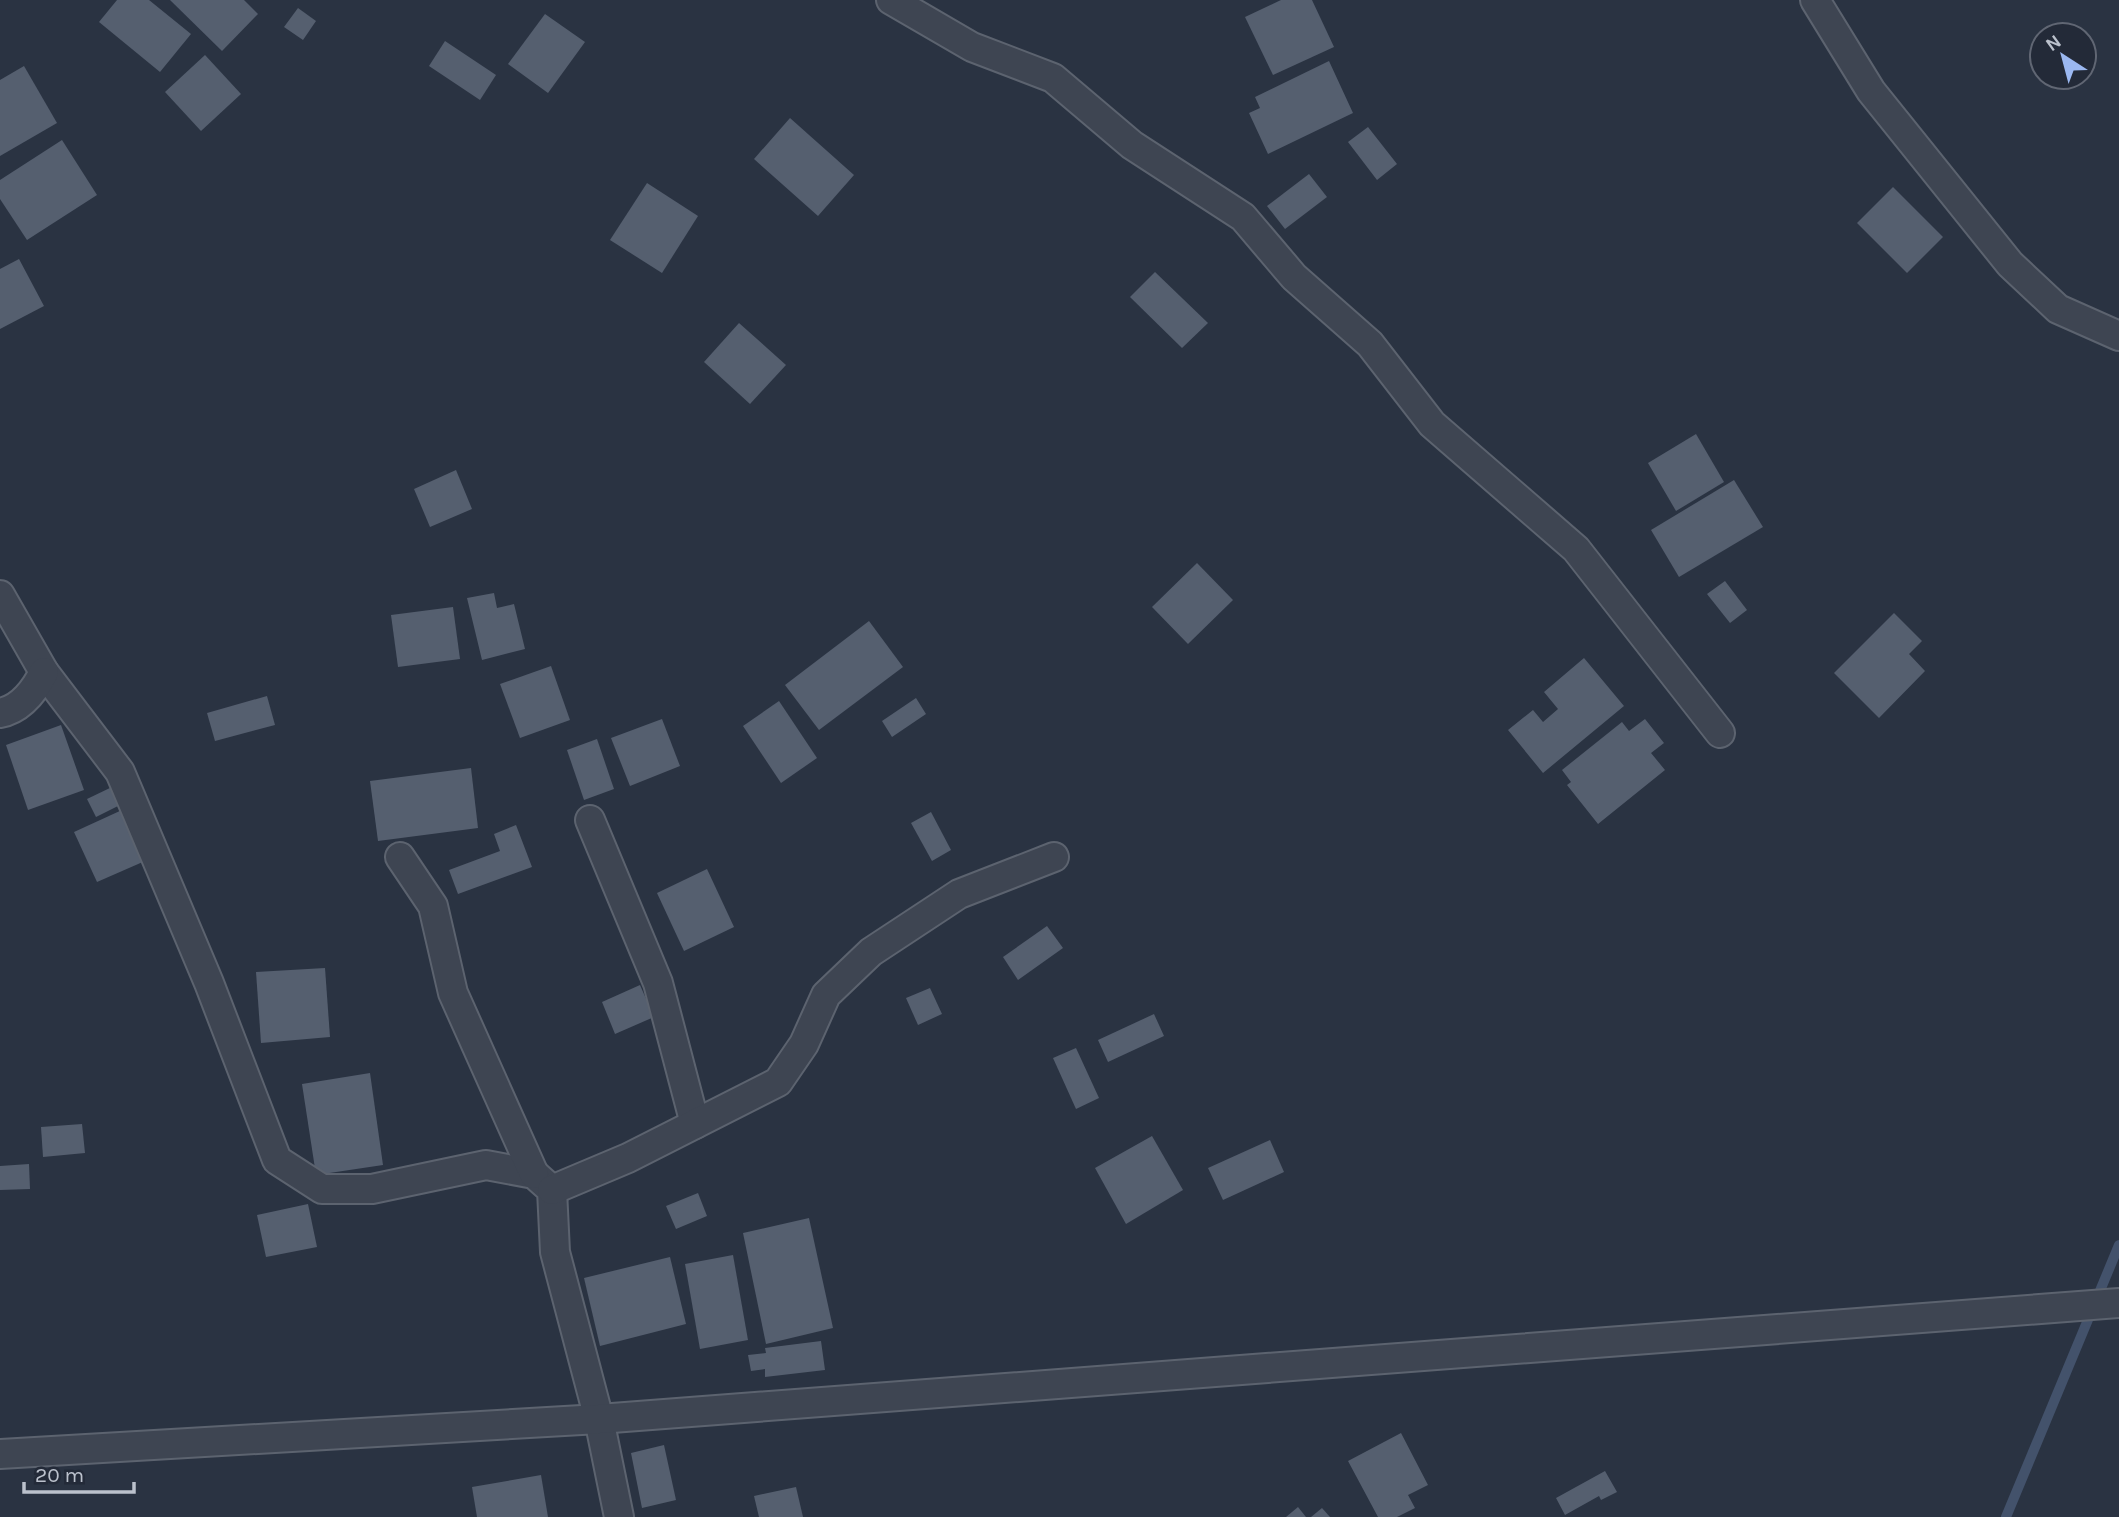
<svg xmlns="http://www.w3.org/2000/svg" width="2119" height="1517" viewBox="0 0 2119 1517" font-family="Karla,sans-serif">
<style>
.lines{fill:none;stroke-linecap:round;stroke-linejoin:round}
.stream{stroke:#43526b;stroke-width:10}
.building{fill:#555f6f}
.minor-casing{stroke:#5c636f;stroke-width:32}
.minor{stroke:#3e4552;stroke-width:28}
</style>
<rect width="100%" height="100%" fill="#2a3342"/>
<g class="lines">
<!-- stream -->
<path class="stream" d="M 2006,1517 L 2119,1245"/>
</g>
<!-- building -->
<g class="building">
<path d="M 117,0 L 149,0 L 191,34 L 160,72 L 99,22 Z"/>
<path d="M 170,0 L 244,0 L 258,14 L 222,51 Z"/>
<path d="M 1281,0 L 1312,0 L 1334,47 L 1273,75 L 1245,17 Z"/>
<path d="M 298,8 L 316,21 L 303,40 L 284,27 Z"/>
<path d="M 545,14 L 585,42 L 548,93 L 508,64 Z"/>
<path d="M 445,41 L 496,75 L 480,100 L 429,66 Z"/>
<path d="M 205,55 L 241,94 L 201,131 L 165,92 Z"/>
<path d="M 1329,61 L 1353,113 L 1268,154 L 1249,113 L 1260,108 L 1255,97 Z"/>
<path d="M 24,66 L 57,123 L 0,156 L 0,80 Z"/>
<path d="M 790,118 L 854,175 L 818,216 L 754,159 Z"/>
<path d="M 1368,127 L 1397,164 L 1377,180 L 1348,142 Z"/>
<path d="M 62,140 L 97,195 L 27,240 L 0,199 L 0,180 Z"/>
<path d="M 1309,174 L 1327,197 L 1285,229 L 1267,206 Z"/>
<path d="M 647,183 L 698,216 L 662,273 L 610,240 Z"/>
<path d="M 1893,187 L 1943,237 L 1907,273 L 1857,223 Z"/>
<path d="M 19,259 L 44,306 L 0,329 L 0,269 Z"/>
<path d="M 1155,272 L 1208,323 L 1182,348 L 1130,297 Z"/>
<path d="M 739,323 L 786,365 L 750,404 L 704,362 Z"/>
<path d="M 1696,434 L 1724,482 L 1676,511 L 1648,463 Z"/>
<path d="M 456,470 L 472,509 L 430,527 L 414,489 Z"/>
<path d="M 1734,480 L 1763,527 L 1679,577 L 1651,530 Z"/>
<path d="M 1197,563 L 1233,600 L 1188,644 L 1152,607 Z"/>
<path d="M 1725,581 L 1747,610 L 1730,623 L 1707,594 Z"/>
<path d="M 494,593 L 497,608 L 514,604 L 525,649 L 482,660 L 467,598 Z"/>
<path d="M 453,607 L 460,659 L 398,667 L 391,615 Z"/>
<path d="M 1894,613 L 1922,641 L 1909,654 L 1925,671 L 1879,718 L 1834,673 Z"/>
<path d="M 869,621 L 903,667 L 819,730 L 785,685 Z"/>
<path d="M 1584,658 L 1624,706 L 1543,773 L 1508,730 L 1533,710 L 1543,722 L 1558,709 L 1544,692 Z"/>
<path d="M 551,666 L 570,720 L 520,738 L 500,684 Z"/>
<path d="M 267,696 L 275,725 L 215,741 L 207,713 Z"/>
<path d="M 916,698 L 926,714 L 892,737 L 882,721 Z"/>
<path d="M 779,701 L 817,758 L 781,783 L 743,726 Z"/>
<path d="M 662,719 L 680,766 L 630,786 L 611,738 Z"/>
<path d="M 1645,719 L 1664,743 L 1651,753 L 1665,770 L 1598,824 L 1567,785 L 1571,782 L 1562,770 L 1622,722 L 1629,731 Z"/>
<path d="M 61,725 L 84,790 L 28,810 L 6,745 Z"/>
<path d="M 597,739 L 614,789 L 584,800 L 567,750 Z"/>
<path d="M 471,768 L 478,828 L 378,841 L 370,781 Z"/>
<path d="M 114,786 L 122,804 L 96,817 L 87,799 Z"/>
<path d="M 122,810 L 145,861 L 97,882 L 74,832 Z"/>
<path d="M 931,812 L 951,850 L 932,861 L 911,823 Z"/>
<path d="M 516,825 L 532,867 L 458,894 L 449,870 L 500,851 L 494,834 Z"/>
<path d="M 707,869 L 734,927 L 684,951 L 657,893 Z"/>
<path d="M 1047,926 L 1063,948 L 1018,980 L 1003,957 Z"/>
<path d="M 325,968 L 330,1037 L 261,1043 L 256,972 Z"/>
<path d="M 640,985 L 654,1017 L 615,1034 L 602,1002 Z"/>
<path d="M 930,988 L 942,1014 L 918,1025 L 906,998 Z"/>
<path d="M 1154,1014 L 1164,1036 L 1108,1062 L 1098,1040 Z"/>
<path d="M 1076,1048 L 1099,1098 L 1076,1109 L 1053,1058 Z"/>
<path d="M 370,1073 L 383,1165 L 316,1175 L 302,1084 Z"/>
<path d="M 82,1124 L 85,1153 L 43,1157 L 41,1127 Z"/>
<path d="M 1152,1136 L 1183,1190 L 1126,1224 L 1095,1168 Z"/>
<path d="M 1270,1140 L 1284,1172 L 1223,1200 L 1208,1168 Z"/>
<path d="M 29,1164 L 30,1189 L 0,1190 L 0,1166 Z"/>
<path d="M 698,1193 L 707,1216 L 676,1229 L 666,1206 Z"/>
<path d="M 308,1204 L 317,1247 L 266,1257 L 257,1215 Z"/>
<path d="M 809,1218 L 833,1328 L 766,1344 L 743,1233 Z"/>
<path d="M 733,1255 L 748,1340 L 700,1349 L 685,1264 Z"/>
<path d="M 670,1257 L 686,1324 L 600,1346 L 584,1278 Z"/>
<path d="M 821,1341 L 825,1370 L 765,1377 L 765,1369 L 751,1371 L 748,1355 L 766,1353 L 765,1348 Z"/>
<path d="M 1401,1433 L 1428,1485 L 1408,1495 L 1415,1508 L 1397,1517 L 1378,1517 L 1348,1461 Z"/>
<path d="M 664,1445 L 676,1500 L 642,1508 L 631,1453 Z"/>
<path d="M 1605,1471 L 1617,1492 L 1601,1500 L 1599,1496 L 1565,1515 L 1556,1498 Z"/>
<path d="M 541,1475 L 548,1517 L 477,1517 L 472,1487 Z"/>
<path d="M 796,1487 L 803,1517 L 759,1517 L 754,1496 Z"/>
<path d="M 1298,1507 L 1306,1517 L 1286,1517 Z"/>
<path d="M 1322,1508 L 1330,1517 L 1311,1517 Z"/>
</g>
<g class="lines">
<!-- minor casing -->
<g class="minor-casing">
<g id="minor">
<path d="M 891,0 L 972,47 L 1053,78 L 1132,145 L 1243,217 L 1294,277 L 1370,344 L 1432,424 L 1576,549 L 1720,733"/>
<path d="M 1815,0 L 1871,91 L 2010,264 L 2058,309 L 2119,336"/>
<path d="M 0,595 L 44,672 L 120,772 L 209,983 L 277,1160 L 322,1189 L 372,1189 L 486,1165 L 534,1174 L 552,1190 L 555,1252 L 599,1419 L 619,1517"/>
<path d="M 0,713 C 21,709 35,690 44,672"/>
<path d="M 590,820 L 658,983 L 695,1124"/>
<path d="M 400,857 L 433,906 L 453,993 L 534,1174"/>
<path d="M 552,1190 L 628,1158 L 778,1082 L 804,1044 L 826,995 L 871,952 L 959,894 L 1054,857"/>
<path d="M 0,1454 L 599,1419 L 2119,1303"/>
</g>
</g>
<!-- minor -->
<use href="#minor" class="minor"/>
</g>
<!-- north arrow -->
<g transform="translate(2063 56) rotate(324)"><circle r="33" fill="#232a38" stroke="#606673" stroke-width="2"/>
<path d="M0-5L12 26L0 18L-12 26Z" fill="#9bb8f1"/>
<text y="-10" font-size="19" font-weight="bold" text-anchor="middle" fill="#bbc1cc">N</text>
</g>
<!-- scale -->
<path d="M24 1482v10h110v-10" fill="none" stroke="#bbc1cc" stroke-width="3.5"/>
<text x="35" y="1482" font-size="21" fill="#bbc1cc" stroke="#232a38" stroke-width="5" paint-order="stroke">20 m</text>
</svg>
